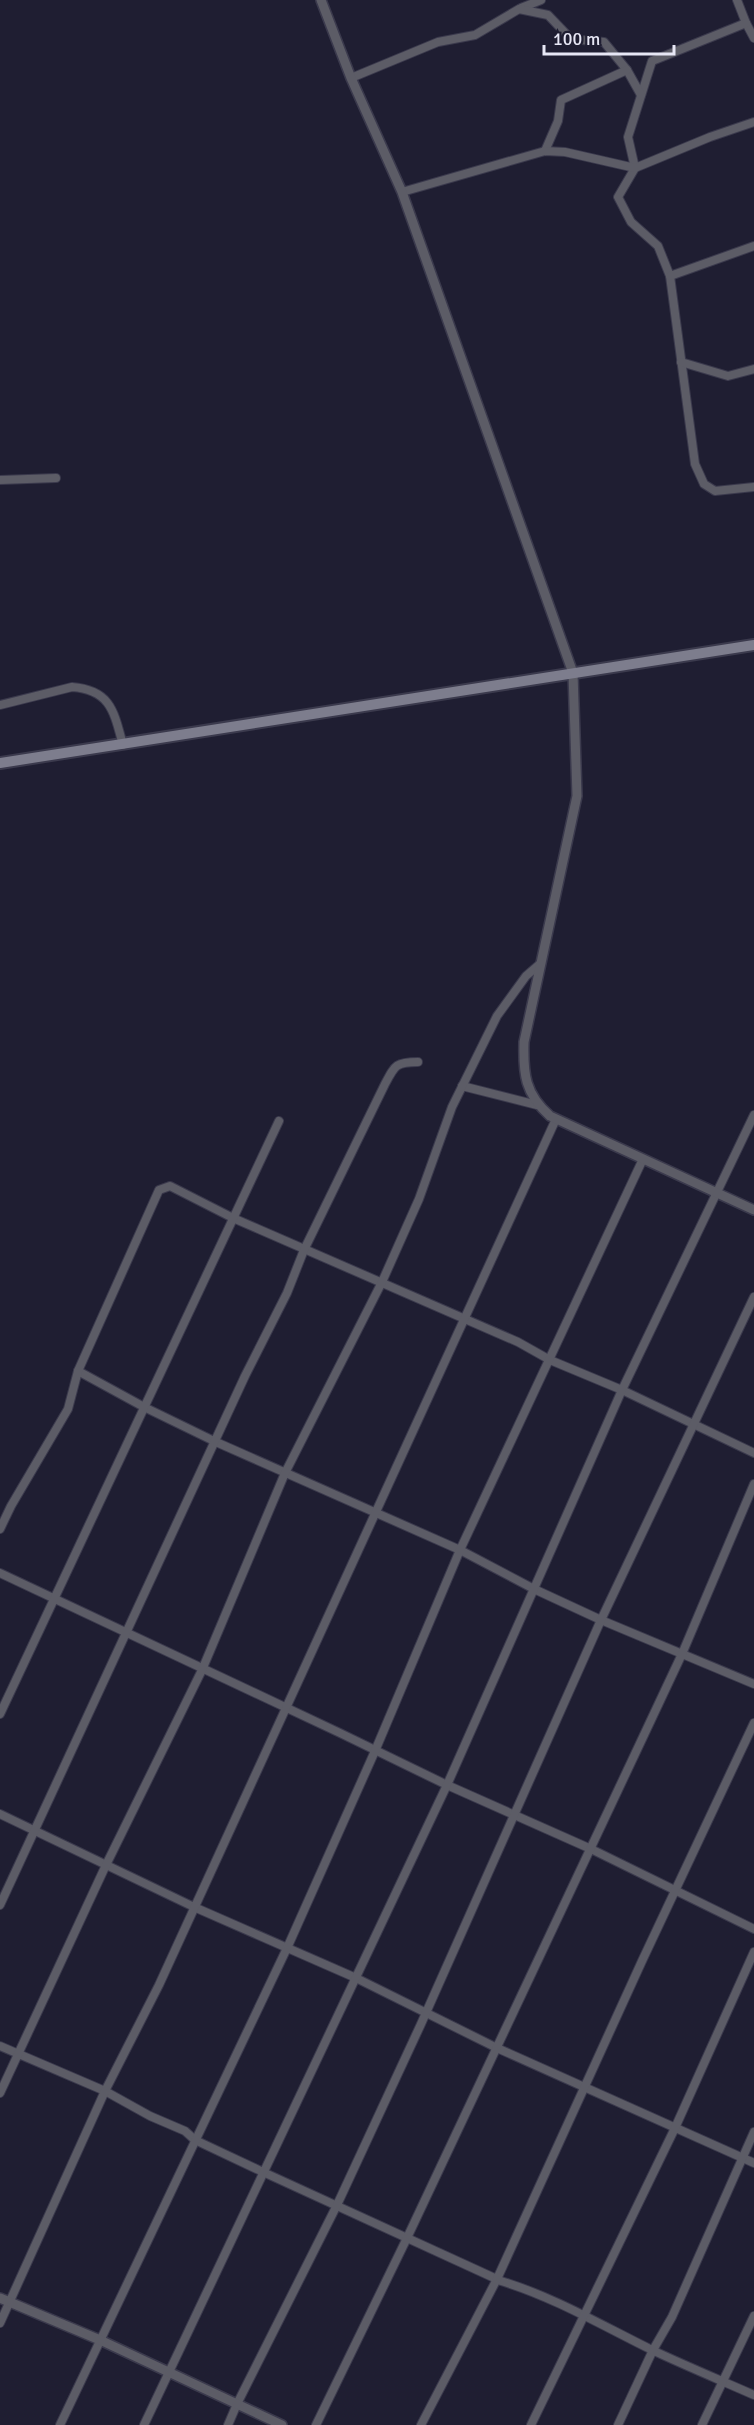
<svg xmlns="http://www.w3.org/2000/svg" width="754" height="2425" viewBox="0 0 754 2425" font-family="Signika,sans-serif">
<style>
.lines{fill:none;stroke-linecap:round;stroke-linejoin:round}
.minor-casing{stroke:#3b3a4d;stroke-width:10}
.tertiary-casing{stroke:#3b3a4d;stroke-width:12}
.secondary-casing{stroke:#3b3a4d;stroke-width:14}
.minor{stroke:#5c5c66;stroke-width:8}
.tertiary{stroke:#5c5c66;stroke-width:9}
.secondary{stroke:#7d7d8d;stroke-width:10}
</style>
<rect width="100%" height="100%" fill="#1f1e32"/>
<g class="lines">
<!-- minor casing -->
<g class="minor-casing">
<g id="minor">
<path d="M 737,0 L 746,23 L 754,38"/>
<path d="M 521,8 L 541,0"/>
<path d="M 746,23 L 652,61 L 628,137 L 635,168 L 618,197 L 631,222 L 658,246 L 670,276 L 695,464 L 704,484 L 715,491 L 754,487"/>
<path d="M 351,78 L 438,42 L 475,35 L 519,9 L 548,15 L 571,39 L 604,42 L 627,70 L 641,95"/>
<path d="M 545,151 L 558,121 L 561,100 L 627,70"/>
<path d="M 402,192 L 545,151 L 565,152 L 635,168 L 710,137 L 754,122"/>
<path d="M 670,276 L 754,246"/>
<path d="M 681,362 L 728,376 L 754,369"/>
<path d="M 0,480 L 56,478"/>
<path d="M 0,705 L 72,687 C 111,690 114,712 123,745"/>
<path d="M 462,1086 L 537,1105"/>
<path d="M 78,1371 L 144,1407 L 216,1442 L 460,1550 L 534,1589 L 601,1620 L 754,1684"/>
<path d="M 0,1529 L 11,1506 L 68,1409 L 78,1371 L 159,1190 L 170,1186 L 233,1218 L 518,1342 L 550,1360 L 622,1390 L 754,1453"/>
<path d="M 0,1573 L 340,1733 L 447,1785 L 591,1849 L 754,1929"/>
<path d="M 0,1714 L 279,1121"/>
<path d="M 0,1814 L 194,1907 L 356,1978 L 497,2048 L 754,2163"/>
<path d="M 0,1905 L 245,1376 L 287,1293 L 304,1250 L 385,1084 C 395,1065 396,1062 418,1062"/>
<path d="M 0,2046 L 105,2091 L 150,2116 L 185,2131 L 195,2140 L 263,2172 L 501,2281 C 554,2297 603,2326 652,2350 C 686,2366 720,2380 754,2395"/>
<path d="M 0,2093 L 106,1865 L 202,1670 L 285,1473 L 382,1282 L 419,1199 L 452,1107 L 497,1016 L 526,976 L 541,963"/>
<path d="M 0,2323 L 105,2091 L 159,1985 L 556,1119"/>
<path d="M 60,2425 L 288,1946 L 375,1751 L 460,1550 L 643,1159"/>
<path d="M 144,2425 L 447,1785 L 622,1390 L 754,1115"/>
<path d="M 228,2425 L 237,2404 L 337,2205 L 421,2024 L 601,1620 L 754,1297"/>
<path d="M 316,2425 L 407,2238 L 643,1737 L 682,1654 L 754,1484"/>
<path d="M 421,2425 L 497,2279 L 642,1961 L 754,1723"/>
<path d="M 531,2425 L 675,2128 L 754,1952"/>
<path d="M 618,2425 L 653,2350 L 672,2317 L 754,2132"/>
<path d="M 702,2425 L 754,2316"/>
</g>
</g>
<!-- tertiary casing -->
<g class="tertiary-casing">
<g id="tertiary">
<path d="M 321,0 L 351,78 L 402,192 L 573,673 L 577,796 L 524,1042 C 523,1074 525,1094 550,1116 L 754,1210"/>
<path d="M 0,2298 L 100,2340 L 282,2425"/>
</g>
</g>
<!-- secondary casing -->
<g class="secondary-casing">
<path id="secondary" d="M 0,763 L 754,645"/>
</g>
<!-- minor -->
<use href="#minor" class="minor"/>
<!-- tertiary -->
<use href="#tertiary" class="tertiary"/>
<!-- secondary -->
<use href="#secondary" class="secondary"/>
</g>
<!-- scale -->
<path d="M544 45v9h130v-9" fill="none" stroke="#e7e7f5" stroke-width="3"/>
<text x="553" y="45" font-size="18" fill="#e7e7f5" stroke="#1f1e32" stroke-width="4.5" paint-order="stroke">100 m</text>
</svg>
